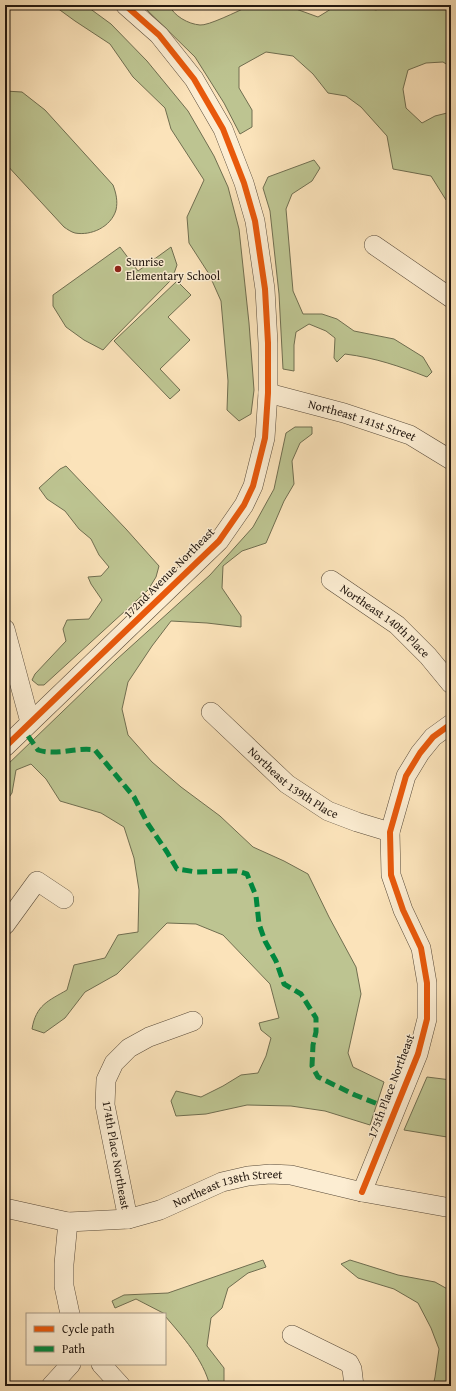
<svg xmlns="http://www.w3.org/2000/svg" width="456" height="1391" viewBox="0 0 456 1391" font-family="'Gentium Book Plus',serif">
<style>
.green{fill:#bdc491;stroke:#706e50}
.lines{fill:none;stroke-linecap:round;stroke-linejoin:round}
.minor-casing{stroke:#594b3a;stroke-width:20}
.minor{stroke:#fcedd2;stroke-width:19}
.quiet{stroke:#00873e;stroke-width:5;stroke-dasharray:10 5;stroke-linecap:butt}
.cycleway-casing{stroke:#fcedd2;stroke-width:8}
.cycleway{stroke:#e8590c;stroke-width:6}
.poi-dot{fill:#8f2418;stroke:#fcedd2;stroke-width:1.5}
.labels{text-anchor:middle;stroke-width:3;stroke-linejoin:round;paint-order:stroke}
.poi-label{font-size:12px;fill:#231810;stroke:#fcedd2;text-anchor:start}
.street-label{font-size:12px;fill:#231810;stroke:#fcedd2}
</style>
<rect width="100%" height="100%" fill="#fbe3ba"/>
<filter id="stains"><feTurbulence type="fractalNoise" baseFrequency=".005" numOctaves="4"/><feColorMatrix values="0 0 0 0 .2 0 0 0 0 .09 0 0 0 0 .02 0 0 0 .5 -.17"/></filter>
<radialGradient id="worn" r=".72"><stop offset=".6" stop-color="#630" stop-opacity="0"/><stop offset="1" stop-color="#630" stop-opacity=".3"/></radialGradient>
<!-- green -->
<g class="green">
<path d="M 53,5 L 85,5 L 111,24 L 147,61 L 188,111 L 214,156 L 228,187 L 239,229 L 249,323 L 254,390 L 251,414 L 239,421 L 227,410 L 228,381 L 221,301 L 209,274 L 189,243 L 187,217 L 204,180 L 171,129 L 165,108 L 133,77 L 110,44 L 75,21 Z"/>
<path d="M 142,5 L 169,5 C 174,16 188,24 200,25 C 208,26 238,11 247,7 L 248,5 L 292,5 L 296,9 L 318,17 L 331,9 L 331,5 L 358,5 L 376,10 L 386,5 L 445,5 L 451,21 L 451,67 L 443,62 L 426,63 L 408,70 L 403,89 L 406,108 L 422,123 L 435,116 L 451,112 L 451,135 L 448,142 L 447,158 L 451,166 L 451,204 L 446,200 L 431,176 L 393,169 L 387,136 L 361,107 L 346,96 L 328,93 L 313,74 L 293,56 L 266,52 L 239,67 L 239,88 L 252,110 L 252,127 L 240,134 L 224,103 L 195,57 Z"/>
<path d="M 5,91 L 22,92 L 45,110 L 113,185 C 116,193 118,201 116,210 C 111,227 91,236 75,233 C 71,232 67,229 64,227 L 5,163 Z"/>
<path d="M 314,160 L 320,168 L 312,181 L 292,194 L 286,209 L 293,291 L 303,314 L 322,314 L 337,319 L 354,331 L 394,339 L 423,357 L 432,372 L 427,377 C 399,366 376,358 345,354 L 337,362 L 334,358 L 335,338 L 326,331 L 309,324 L 296,332 L 294,345 L 294,371 L 283,369 L 279,294 L 270,211 L 263,188 L 268,177 Z"/>
<path d="M 120,247 L 138,271 L 171,247 L 177,265 L 172,279 L 112,340 L 103,350 L 84,340 L 66,327 L 53,306 L 53,295 Z"/>
<path d="M 177,281 L 191,295 L 168,317 L 190,340 L 160,369 L 180,390 L 170,399 L 114,341 Z"/>
<path d="M 295,427 L 312,427 L 312,434 L 300,443 L 292,461 L 294,484 L 284,501 L 266,543 L 242,551 L 223,566 L 222,588 L 241,616 L 241,627 L 207,623 L 171,621 L 152,646 L 128,682 L 122,709 L 128,735 L 152,762 L 181,787 L 220,816 L 253,847 L 284,861 L 308,874 L 329,917 L 356,967 L 361,994 L 348,1053 L 353,1067 L 384,1082 L 370,1125 L 325,1111 L 291,1106 L 247,1105 L 206,1114 L 176,1116 L 171,1101 L 176,1091 L 201,1097 L 223,1086 L 241,1075 L 258,1073 L 266,1056 L 271,1038 L 261,1030 L 259,1023 L 279,1018 L 270,984 L 223,935 L 196,924 L 167,923 L 117,974 L 85,992 L 65,1018 L 44,1033 L 32,1029 C 36,1005 48,1001 67,990 L 74,965 L 105,958 L 118,935 L 138,932 L 139,890 L 134,858 L 124,827 L 101,813 L 60,801 L 46,779 L 31,764 L 16,770 L 12,793 L 5,803 L 5,767 L 116,660 L 210,575 L 253,527 L 274,489 L 286,433 Z"/>
<path d="M 66,466 L 126,529 L 159,566 L 156,577 L 148,590 L 44,685 L 38,685 L 32,680 L 35,674 L 66,641 L 63,629 L 67,620 L 89,619 L 102,600 L 91,584 L 88,577 L 101,576 L 109,567 L 99,555 L 91,539 L 79,529 L 65,511 L 47,499 L 39,488 L 60,469 Z"/>
<path d="M 427,1077 L 451,1080 L 451,1137 L 447,1137 L 404,1130 Z"/>
<path d="M 263,1260 L 266,1267 L 248,1273 L 228,1288 L 222,1308 L 211,1318 L 207,1346 L 224,1368 L 224,1383 L 227,1386 L 210,1386 C 203,1359 183,1337 165,1316 L 165,1314 L 136,1299 L 115,1308 L 112,1301 L 124,1295 L 168,1293 Z"/>
<path d="M 350,1260 L 398,1275 L 435,1282 L 451,1291 L 451,1386 L 433,1386 L 435,1377 L 439,1349 L 431,1328 L 418,1303 L 394,1289 L 358,1278 L 341,1264 Z"/>
</g>
<g class="lines">
<!-- minor casing -->
<g class="minor-casing">
<g id="minor">
<path d="M 374,245 L 451,298"/>
<path id="s1" d="M 268,393 L 344,413 L 410,435 L 451,460"/>
<path id="s2" d="M 331,580 L 397,625 L 428,656 L 451,684"/>
<path d="M 5,629 L 30,722"/>
<path id="s3" d="M 211,712 L 287,784 L 328,811 L 357,822 L 390,832"/>
<path d="M 5,747 L 219,541 L 244,505 L 253,486 L 265,438 L 268,393 L 268,343 L 265,289 L 255,221 L 244,183 L 223,129 L 194,79 L 159,35 L 125,5"/>
<path d="M 5,925 L 37,881 L 64,899"/>
<path d="M 362,1192 L 418,1054 L 427,1019 L 427,983 L 421,948 L 403,910 L 391,875 L 390,832 L 406,776 L 420,753 L 433,737 L 451,724"/>
<path id="s4" d="M 5,1208 L 68,1222 L 128,1219 L 160,1210 L 222,1182 L 248,1176 L 270,1174 L 291,1175 L 362,1192 L 451,1208"/>
<path d="M 128,1219 L 105,1105 L 106,1080 L 114,1063 L 129,1048 L 149,1037 L 193,1021"/>
<path d="M 68,1222 L 64,1264 L 64,1286 L 70,1314"/>
<path d="M 292,1335 L 349,1363 L 352,1369 L 354,1386"/>
<path d="M 101,1364 L 121,1386"/>
<path d="M 51,1386 L 71,1364"/>
</g>
</g>
<!-- minor -->
<use href="#minor" class="minor"/>
<!-- quiet -->
<path class="quiet" d="M 28,736 L 38,750 C 56,756 76,747 95,750 L 134,797 L 148,824 L 167,852 L 177,869 L 196,872 L 237,871 L 247,874 L 256,896 L 259,924 L 265,941 L 276,961 L 284,984 L 301,994 L 316,1018 L 316,1032 L 313,1045 L 312,1066 L 318,1077 L 355,1095 L 383,1106"/>
<!-- cycleway casing -->
<g class="cycleway-casing">
<g id="cycleway">
<path d="M 5,747 L 219,541 L 244,505 L 253,486 L 265,438 L 268,393 L 268,343 L 265,289 L 255,221 L 244,183 L 223,129 L 194,79 L 159,35 L 125,5"/>
<path d="M 362,1192 L 418,1054 L 427,1019 L 427,983 L 421,948 L 403,910 L 391,875 L 390,832 L 406,776 L 420,753 L 433,737 L 451,724"/>
</g>
</g>
<!-- cycleway -->
<use href="#cycleway" class="cycleway"/>
</g>
<!-- markers -->
<circle class="poi-dot" cx="118" cy="269" r="4"/>
<g class="labels">
<!-- poi labels -->
<g class="poi-label">
<text x="126" y="266">Sunrise<tspan x="126" dy="14">Elementary School</tspan></text>
</g>
<!-- street labels -->
<g class="street-label">
<text dy="4" stroke="none"><textPath href="#s1" startOffset="98">Northeast 141st Street</textPath></text>
<text transform="translate(169 573) rotate(-45)" y="4">172nd Avenue Northeast</text>
<text dy="4" stroke="none"><textPath href="#s2" startOffset="68">Northeast 140th Place</textPath></text>
<text dy="4" stroke="none"><textPath href="#s3" startOffset="109">Northeast 139th Place</textPath></text>
<text transform="translate(391 1086) rotate(-69)" y="4">175th Place Northeast</text>
<text transform="translate(116 1155) rotate(80)" y="4">174th Place Northeast</text>
<text dy="4" stroke="none"><textPath href="#s4" startOffset="230">Northeast 138th Street</textPath></text>
</g>
</g>
<!-- margin -->
<rect width="456" height="1391" fill="none" stroke="#fbe3ba" stroke-width="20"/>
<rect x="6" y="6" width="444" height="1379" fill="none" stroke="#231810" stroke-width="2"/>
<rect x="10" y="10" width="436" height="1371" fill="none" stroke="#231810"/>
<!-- legend -->
<rect x="26" y="1313" width="140" height="52" fill="#fcedd2" stroke="#a59884"/>
<rect x="34" y="1326" width="20" height="6" fill="#e8590c" stroke="#a59884"/>
<text x="62" y="1333" font-size="12" fill="#231810">Cycle path</text>
<rect x="34" y="1346" width="20" height="6" fill="#00873e" stroke="#a59884"/>
<text x="62" y="1353" font-size="12" fill="#231810">Path</text>
<rect width="100%" height="100%" filter="url(#stains)"/>
<rect width="100%" height="100%" fill="url(#worn)"/>
</svg>
